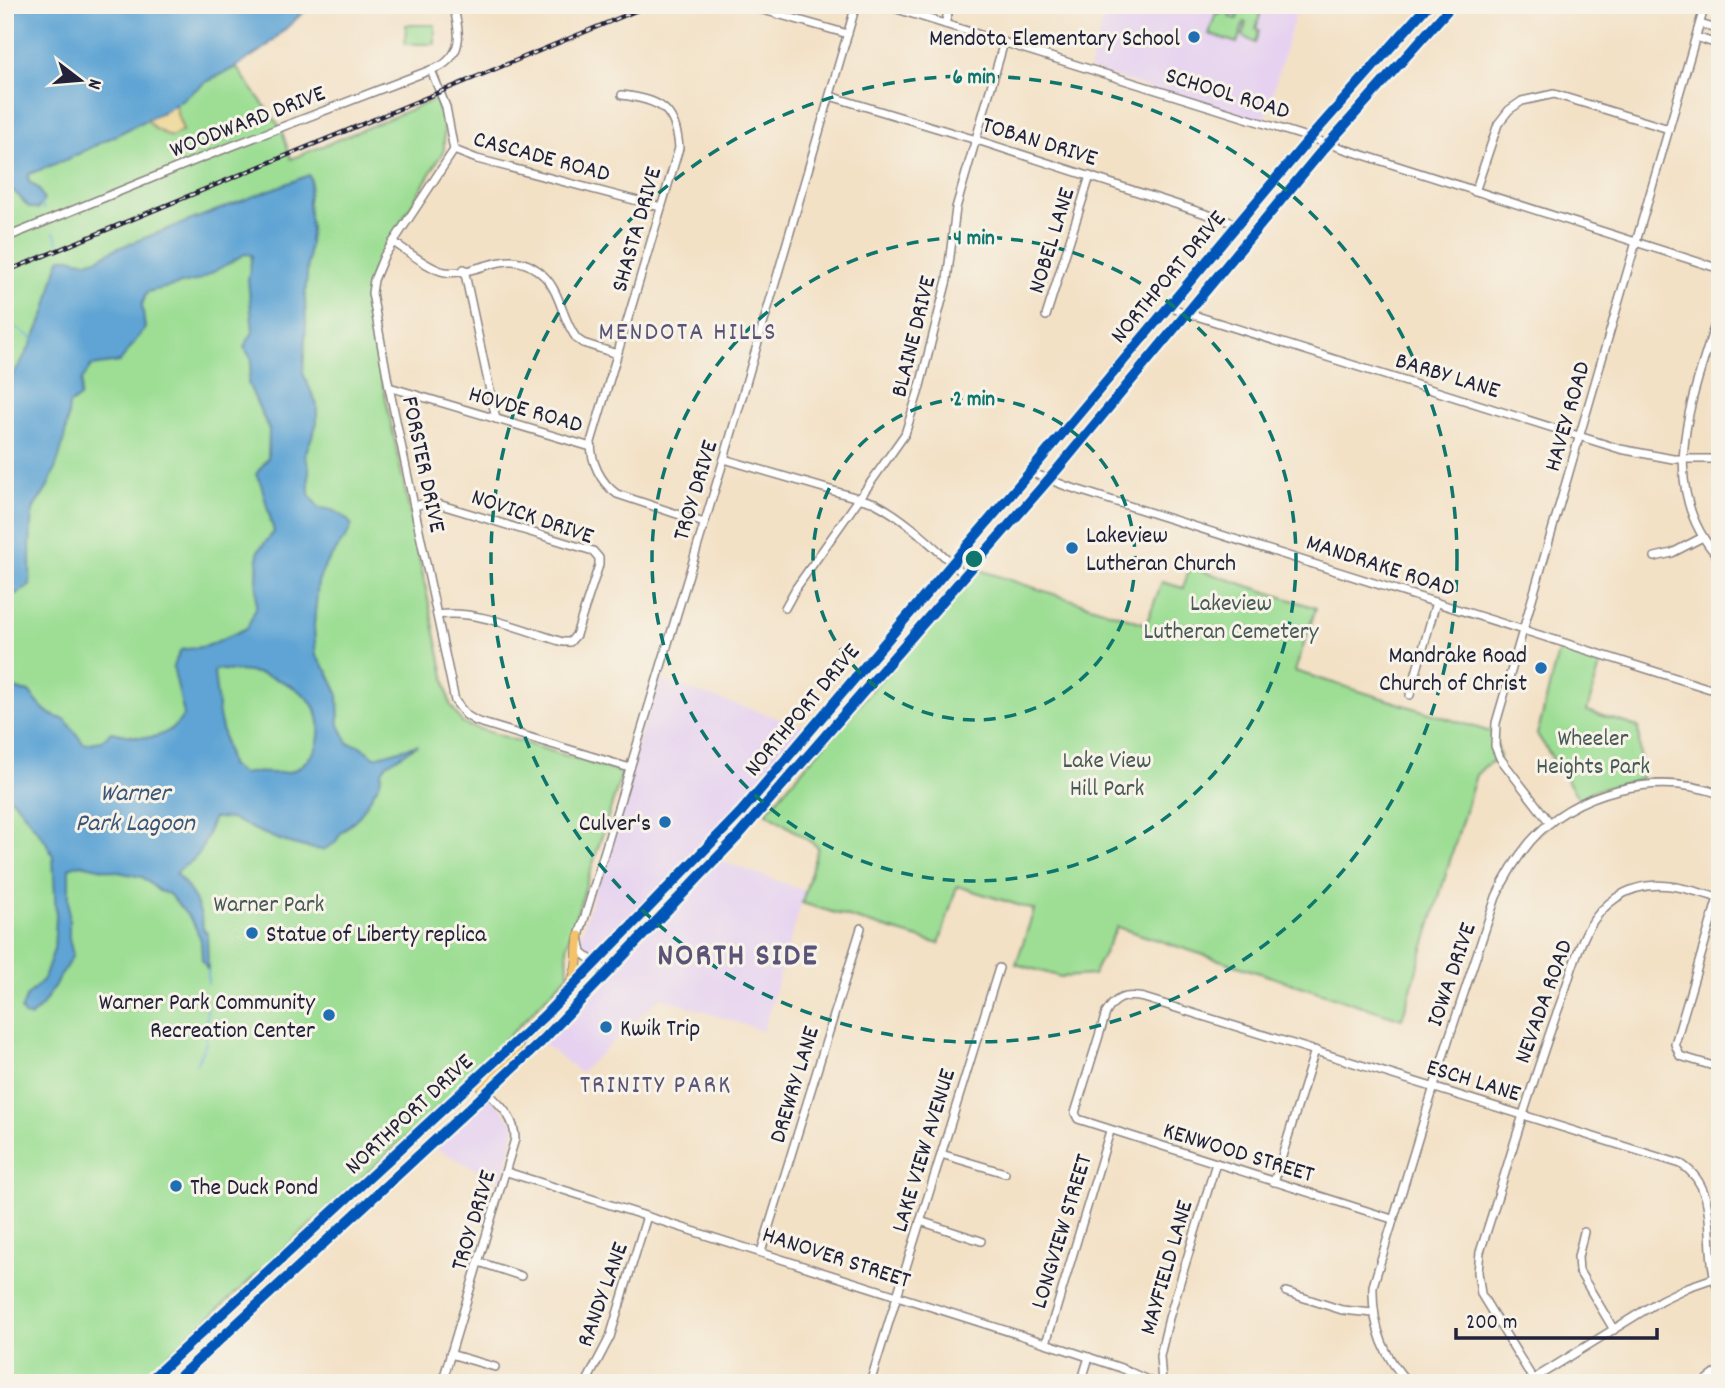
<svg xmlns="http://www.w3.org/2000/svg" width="1725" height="1388" viewBox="0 0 1725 1388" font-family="Dekko,sans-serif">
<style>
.built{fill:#e6d2f0}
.green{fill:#9dde94;stroke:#608068;stroke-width:2}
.sand{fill:#eeda9e;stroke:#887e6c;stroke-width:2}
.water{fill:#5ea4d4;stroke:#406388;stroke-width:2;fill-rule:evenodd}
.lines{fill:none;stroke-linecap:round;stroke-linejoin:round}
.stream{stroke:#5ea4d4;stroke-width:2}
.minor-casing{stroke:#8a8280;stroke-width:10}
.major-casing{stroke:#8a8280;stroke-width:11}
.minor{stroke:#fff;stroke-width:7}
.major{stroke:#f4c26a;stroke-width:9}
.rail-casing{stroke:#22223b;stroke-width:4.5}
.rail{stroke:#f7f3e8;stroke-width:2;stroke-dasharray:5;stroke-linecap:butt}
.cycleway-casing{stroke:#f7f3e8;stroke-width:15}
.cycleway{stroke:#0057b8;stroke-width:10}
.ring{fill:none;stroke:#0f766e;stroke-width:3.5;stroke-dasharray:12 9}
.poi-dot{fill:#1f6fb2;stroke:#f7f3e8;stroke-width:2.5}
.labels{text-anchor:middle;stroke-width:6;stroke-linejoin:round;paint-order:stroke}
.poi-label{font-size:24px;fill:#22223b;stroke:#f7f3e8;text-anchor:end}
.street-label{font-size:24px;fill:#22223b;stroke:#f7f3e8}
.park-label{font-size:24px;fill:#475a56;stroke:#f7f3e8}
.neighbourhood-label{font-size:26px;letter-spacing:2px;fill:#5b5478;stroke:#f7f3e8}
.water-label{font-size:26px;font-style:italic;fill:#3a5678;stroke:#f7f3e8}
.district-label{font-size:32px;font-weight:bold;letter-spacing:2px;fill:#5b5478;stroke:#f7f3e8}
.centre{fill:#0f766e;stroke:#f7f3e8;stroke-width:3.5}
.ring-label{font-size:21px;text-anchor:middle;font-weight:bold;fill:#0f766e;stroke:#f7f3e8;stroke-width:6;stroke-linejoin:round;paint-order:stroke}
</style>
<rect width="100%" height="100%" fill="#f7f3e8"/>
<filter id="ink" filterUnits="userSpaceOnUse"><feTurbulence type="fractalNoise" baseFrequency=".0143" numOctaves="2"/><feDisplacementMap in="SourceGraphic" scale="14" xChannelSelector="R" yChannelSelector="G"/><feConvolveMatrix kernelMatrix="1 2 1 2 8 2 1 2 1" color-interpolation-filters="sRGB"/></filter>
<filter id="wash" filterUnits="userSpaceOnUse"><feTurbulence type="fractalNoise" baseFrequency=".00686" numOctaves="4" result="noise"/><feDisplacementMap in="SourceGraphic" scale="28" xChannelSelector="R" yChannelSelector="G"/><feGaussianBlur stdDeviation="1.57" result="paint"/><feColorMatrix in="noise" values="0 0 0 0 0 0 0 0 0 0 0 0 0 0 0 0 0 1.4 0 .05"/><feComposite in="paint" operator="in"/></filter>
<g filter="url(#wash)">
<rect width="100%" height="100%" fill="#f3e1c6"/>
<!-- built -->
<g class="built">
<path d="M 1107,5 L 1298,5 L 1264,124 L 1089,69 Z"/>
<path d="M 657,679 L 812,729 L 595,965 L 579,943 Z"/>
<path d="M 716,859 L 805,891 L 763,1031 L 660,997 L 580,1073 L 541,1042 Z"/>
<path d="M 487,1092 L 515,1125 L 503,1183 L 429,1145 Z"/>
</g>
<!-- green -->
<g class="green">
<path d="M 1224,5 L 1232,5 L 1229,17 L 1237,19 L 1238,15 L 1233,14 L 1236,5 L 1252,5 L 1262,9 L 1256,29 L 1259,30 L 1255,43 L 1243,36 L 1246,23 L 1244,22 L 1237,43 L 1209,34 L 1216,13 L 1221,14 Z"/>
<path d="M 406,25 L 435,25 L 435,44 L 405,44 Z"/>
<path d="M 236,67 L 281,128 L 291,159 L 436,99 L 444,128 L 444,150 L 373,270 L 367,290 L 367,309 L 450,704 L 463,724 L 622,773 L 567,945 L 568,975 L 452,1095 L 138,1383 L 5,1383 L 5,193 L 14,190 L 29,207 L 39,189 L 28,181 L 28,174 L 68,159 L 169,109 L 206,82 Z"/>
<path d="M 1190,567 L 1316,608 L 1295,671 L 1494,733 L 1500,758 L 1486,765 L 1476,775 L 1402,1019 L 1117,927 L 1093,975 L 1061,977 L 1016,964 L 1034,910 L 957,886 L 939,944 L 802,903 L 818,847 L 766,812 L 976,569 L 1146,624 L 1162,582 L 1183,588 Z"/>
<path d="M 1559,650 L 1601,662 L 1587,711 L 1638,727 L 1642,779 L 1593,791 L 1579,799 L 1537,734 C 1546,706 1550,678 1559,650 Z"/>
</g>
<!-- sand -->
<path class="sand" d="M 176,104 L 177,114 L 183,130 L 171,137 L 155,129 L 147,120 Z"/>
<!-- water -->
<g class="water">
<path d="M 5,5 L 311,5 L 266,47 L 236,67 L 206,82 L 169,109 L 68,159 L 29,174 L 28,181 L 39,189 L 44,200 L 38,209 L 29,207 L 14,191 L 5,193 Z"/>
<path d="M 309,175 L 311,180 L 308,202 L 311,228 L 305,298 L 306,325 L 303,373 L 317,405 L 317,423 L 305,455 L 309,467 L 309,494 L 319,508 C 334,509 342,513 352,525 L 346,537 L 325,565 L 318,582 L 314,626 L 316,656 L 328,672 L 338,693 L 339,725 L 348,743 L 360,746 L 375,757 L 418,745 L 387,764 L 382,771 L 380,782 L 360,815 L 341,833 L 335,843 L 323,850 C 302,848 280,841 260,832 C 240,824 237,817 214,818 C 207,831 205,849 194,859 C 188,865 181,866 176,874 C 190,888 202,909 203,929 L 207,933 L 208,970 L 202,960 L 201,940 L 193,922 L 169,894 L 159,891 L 142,877 L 80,864 L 69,868 L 69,938 L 73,955 L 42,1006 L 30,1017 L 24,1015 L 21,1010 L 27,996 L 44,979 L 54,949 L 56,917 L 53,856 L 46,842 L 16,803 L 5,793 L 5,687 L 29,692 C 40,705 47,717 65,719 L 84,744 L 101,741 L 111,732 C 142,738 163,745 184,715 L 173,666 L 181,650 L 207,646 L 247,628 L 256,608 L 258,551 L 274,532 L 261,484 L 256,474 L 268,458 L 269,430 L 248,383 L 252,360 L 244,347 L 253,332 L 248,280 L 252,255 L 245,254 L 199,280 L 147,292 L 142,305 L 145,328 L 120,362 L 91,366 L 82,380 L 80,397 L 69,405 C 67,433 59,464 46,490 C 43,496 37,501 34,508 C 28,521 31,569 30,585 L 5,601 L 5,386 C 22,363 35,339 45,313 C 51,295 53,276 60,259 C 69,255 75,261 84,261 C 95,262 104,255 113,250 ZM 217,669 C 231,672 246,670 260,674 C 294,683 327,701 318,742 C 316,753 301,769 289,772 C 273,775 258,770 242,774 L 230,765 L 219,715 L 214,672 Z"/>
</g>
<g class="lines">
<!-- stream -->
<g class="stream">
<path d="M 41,204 L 44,209"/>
<path d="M 54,232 L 58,242"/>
<path d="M 5,321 L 34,339"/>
<path d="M 208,983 L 208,971"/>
<path d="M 196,1064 L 206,1043 L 207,1007"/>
</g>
</g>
</g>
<g filter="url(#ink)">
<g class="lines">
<!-- minor casing -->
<g class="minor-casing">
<g id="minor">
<path d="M 884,5 L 1310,138 L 1720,269"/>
<path d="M 749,6 L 848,34"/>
<path d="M 945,24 L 950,5"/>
<path d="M 1700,24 L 1720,30"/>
<path d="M 1696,37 L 1720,45"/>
<path d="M 431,70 L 446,107 L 454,150 L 384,256 L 374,280 L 372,293 L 389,387 L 455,701 L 466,715 L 476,721 L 630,768"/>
<path d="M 622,95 C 659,100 676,107 679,148 L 591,442 C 591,462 600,482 617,494 L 704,523"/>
<path d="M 830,96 L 983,142 L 1237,224"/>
<path d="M 454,150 L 477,159 L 661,207"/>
<path d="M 1475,192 L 1498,124 L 1509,110 L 1522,101 L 1554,94 L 1669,129"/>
<path d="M 5,238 L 201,158 L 441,66 C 465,51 459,28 453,5"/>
<path d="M 393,242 C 406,250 431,270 445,272 C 480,277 509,242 544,276 C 561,293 562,320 577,339 L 583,343 L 617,354"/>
<path d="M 464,269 L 496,419"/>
<path d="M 1168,307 L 1620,449 L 1673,459 L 1720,459"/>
<path d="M 1720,308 C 1696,390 1651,485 1720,559"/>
<path d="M 1046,316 L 1090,176"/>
<path d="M 389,387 L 591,447"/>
<path d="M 724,459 L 875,503 C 911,522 936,550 966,576"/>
<path d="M 1030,472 L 1066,486 L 1720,692"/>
<path d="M 414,506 L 427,503 L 438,504 L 593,551 L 599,558 L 599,565 L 576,635 L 570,642 L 563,642 C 525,631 477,609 437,615"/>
<path d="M 1655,557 L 1672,553 L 1703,537"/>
<path d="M 785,608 L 796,588 L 905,434 L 919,390 L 947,280 L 956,208 L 1004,42"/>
<path d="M 1410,695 L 1436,602"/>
<path d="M 1550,823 L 1500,758 L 1495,746 L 1496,723 L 1705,5"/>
<path d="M 1720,891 L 1675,1044 L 1680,1056 L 1720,1068"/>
<path d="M 608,973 L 582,953 L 579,936 L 724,459 L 856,5"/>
<path d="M 941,1154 L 1005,1173"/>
<path d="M 507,1172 L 1064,1349 L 1121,1368 L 1154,1383"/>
<path d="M 1274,1182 L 1315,1050"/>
<path d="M 1392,1219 L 1078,1119 L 1075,1113 L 1106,1013 C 1115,997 1126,994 1144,998 L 1681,1164 C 1725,1192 1700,1249 1720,1295"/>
<path d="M 920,1221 L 981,1241"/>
<path d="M 1584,1232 L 1578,1257 L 1579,1271 L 1614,1330"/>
<path d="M 761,1252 L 861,928"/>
<path d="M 479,1262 L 521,1276"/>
<path d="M 1286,1292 L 1342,1310 L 1373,1313"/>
<path d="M 1046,1343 L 1110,1131"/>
<path d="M 450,1354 L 495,1367"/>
<path d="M 1533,1379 L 1481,1294 L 1478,1272 L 1480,1252 C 1508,1167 1531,1082 1562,999 C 1570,976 1576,951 1588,929 C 1595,917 1604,906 1616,898 C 1648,876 1684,887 1718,898"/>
<path d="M 442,1383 L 515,1139 C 515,1117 500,1105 485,1090"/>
<path d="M 586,1383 L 610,1337 L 647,1216"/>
<path d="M 870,1383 L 999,968"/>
<path d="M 1081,1383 L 1089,1357"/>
<path d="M 1162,1383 L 1160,1356 L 1169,1318 L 1216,1163"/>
<path d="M 1409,1383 C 1382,1356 1372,1324 1373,1286 L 1448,1041 L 1496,897 C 1505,877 1516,859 1530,842 C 1575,790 1656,771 1720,794"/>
<path d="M 1527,1383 L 1661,1300 L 1688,1287 L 1714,1278"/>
<path d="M 1703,1383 L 1720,1370"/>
</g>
</g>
<!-- major casing -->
<g class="major-casing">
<g id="major">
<path d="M 686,884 L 696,869 L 725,838 L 725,828"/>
<path d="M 570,984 C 580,969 576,954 579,936"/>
<path d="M 480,1086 L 514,1054 L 522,1037"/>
<path d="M 147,1383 L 544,1016 L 741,812 L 1030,472 L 1310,138 L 1428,5"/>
<path d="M 173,1383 L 541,1042 L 738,836 L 1056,471 L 1320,153 L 1452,5"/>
</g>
</g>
<!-- minor -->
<use href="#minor" class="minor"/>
<!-- major -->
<use href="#major" class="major"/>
<!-- rail casing -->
<g class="rail-casing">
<path id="rail" d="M 5,272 L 650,5"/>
</g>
<!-- rail -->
<use href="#rail" class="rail"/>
<!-- cycleway casing -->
<g class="cycleway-casing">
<g id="cycleway">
<path d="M 147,1383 L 544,1016 L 741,812 L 1030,472 L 1310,138 L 1428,5"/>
<path d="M 173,1383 L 541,1042 L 738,836 L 1056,471 L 1320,153 L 1452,5"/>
</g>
</g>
<!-- cycleway -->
<use href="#cycleway" class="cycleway"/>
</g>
</g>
<!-- distance rings -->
<g class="ring">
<circle cx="974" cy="559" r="161"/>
<circle cx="974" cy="559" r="322"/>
<circle cx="974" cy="559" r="483"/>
</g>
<!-- markers -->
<g class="poi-dot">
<circle cx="1194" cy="37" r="7"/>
<circle cx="1072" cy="548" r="7"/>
<circle cx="1541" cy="668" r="7"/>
<circle cx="665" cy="822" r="7"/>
<circle cx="252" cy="933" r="7"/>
<circle cx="329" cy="1015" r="7"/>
<circle cx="606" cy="1027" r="7"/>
<circle cx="176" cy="1186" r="7"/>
</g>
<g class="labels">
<!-- poi labels -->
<g class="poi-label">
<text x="1180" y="45">Mendota Elementary School</text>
<text x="1086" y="542" text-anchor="start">Lakeview<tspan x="1086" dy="28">Lutheran Church</tspan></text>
<text x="1527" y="662">Mandrake Road<tspan x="1527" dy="28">Church of Christ</tspan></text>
<text x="651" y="830">Culver's</text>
<text x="266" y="941" text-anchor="start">Statue of Liberty replica</text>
<text x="315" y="1009">Warner Park Community<tspan x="315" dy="28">Recreation Center</tspan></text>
<text x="620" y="1035" text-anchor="start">Kwik Trip</text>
<text x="190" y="1194" text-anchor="start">The Duck Pond</text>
</g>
<!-- street labels -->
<g class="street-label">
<text transform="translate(1228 92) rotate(17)" y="8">SCHOOL ROAD</text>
<text transform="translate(247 120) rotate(-21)" y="8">WOODWARD DRIVE</text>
<text transform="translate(1040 140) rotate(17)" y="8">TOBAN DRIVE</text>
<text transform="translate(542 155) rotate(15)" y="8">CASCADE ROAD</text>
<text transform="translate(635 229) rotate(-74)" y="8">SHASTA DRIVE</text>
<text transform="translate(1050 240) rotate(-73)" y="8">NOBEL LANE</text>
<text transform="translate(1167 276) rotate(-50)" y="8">NORTHPORT DRIVE</text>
<text transform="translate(912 336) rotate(-76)" y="8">BLAINE DRIVE</text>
<text transform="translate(1448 374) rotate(17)" y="8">BARBY LANE</text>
<text transform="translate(526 408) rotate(16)" y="8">HOVDE ROAD</text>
<text transform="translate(1566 416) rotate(-74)" y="8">HAVEY ROAD</text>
<text transform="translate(425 464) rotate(78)" y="8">FORSTER DRIVE</text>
<text transform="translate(694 490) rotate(-73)" y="8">TROY DRIVE</text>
<text transform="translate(533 515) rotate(19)" y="8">NOVICK DRIVE</text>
<text transform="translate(1381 564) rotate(18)" y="8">MANDRAKE ROAD</text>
<text transform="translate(801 709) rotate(-50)" y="8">NORTHPORT DRIVE</text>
<text transform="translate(1450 974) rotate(-71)" y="8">IOWA DRIVE</text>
<text transform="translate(1542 1001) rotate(-70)" y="8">NEVADA ROAD</text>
<text transform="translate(1474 1079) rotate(17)" y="8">ESCH LANE</text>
<text transform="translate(793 1084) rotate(-73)" y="8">DREWRY LANE</text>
<text transform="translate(408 1113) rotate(-43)" y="8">NORTHPORT DRIVE</text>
<text transform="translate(922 1150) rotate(-73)" y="8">LAKE VIEW AVENUE</text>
<text transform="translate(1239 1151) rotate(17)" y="8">KENWOOD STREET</text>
<text transform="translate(472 1220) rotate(-73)" y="8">TROY DRIVE</text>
<text transform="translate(1060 1231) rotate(-73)" y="8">LONGVIEW STREET</text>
<text transform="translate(837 1256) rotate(18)" y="8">HANOVER STREET</text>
<text transform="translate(1165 1267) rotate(-74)" y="8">MAYFIELD LANE</text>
<text transform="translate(601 1294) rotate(-70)" y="8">RANDY LANE</text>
</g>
<!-- park labels -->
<g class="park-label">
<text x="1231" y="610">Lakeview<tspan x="1231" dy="28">Lutheran Cemetery</tspan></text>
<text x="1593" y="745">Wheeler<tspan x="1593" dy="28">Heights Park</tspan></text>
<text x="1107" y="767">Lake View<tspan x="1107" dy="28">Hill Park</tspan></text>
<text x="269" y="911">Warner Park</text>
</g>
<!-- neighbourhood labels -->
<g class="neighbourhood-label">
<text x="688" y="339">MENDOTA HILLS</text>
<text x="656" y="1092">TRINITY PARK</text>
</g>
<!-- water labels -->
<g class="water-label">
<text x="135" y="800">Warner<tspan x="135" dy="30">Park Lagoon</tspan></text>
</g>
<!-- district labels -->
<g class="district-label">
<text x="738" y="964">NORTH SIDE</text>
</g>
</g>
<circle cx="974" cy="559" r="10" class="centre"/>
<g class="ring-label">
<text x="974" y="83">6 min</text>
<text x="974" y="244">4 min</text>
<text x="974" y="405">2 min</text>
</g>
<!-- margin -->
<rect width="1725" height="1388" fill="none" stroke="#f7f3e8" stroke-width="28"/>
<!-- north arrow -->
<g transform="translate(80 80) rotate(106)" stroke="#f7f3e8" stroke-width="5" paint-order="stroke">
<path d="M0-5L12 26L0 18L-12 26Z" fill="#22223b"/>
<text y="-10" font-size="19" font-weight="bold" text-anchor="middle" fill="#22223b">N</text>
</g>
<!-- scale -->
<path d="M1456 1328v10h201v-10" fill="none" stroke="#22223b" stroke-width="3.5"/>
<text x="1466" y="1328" font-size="21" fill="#22223b" stroke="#f7f3e8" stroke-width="5" paint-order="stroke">200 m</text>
</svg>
